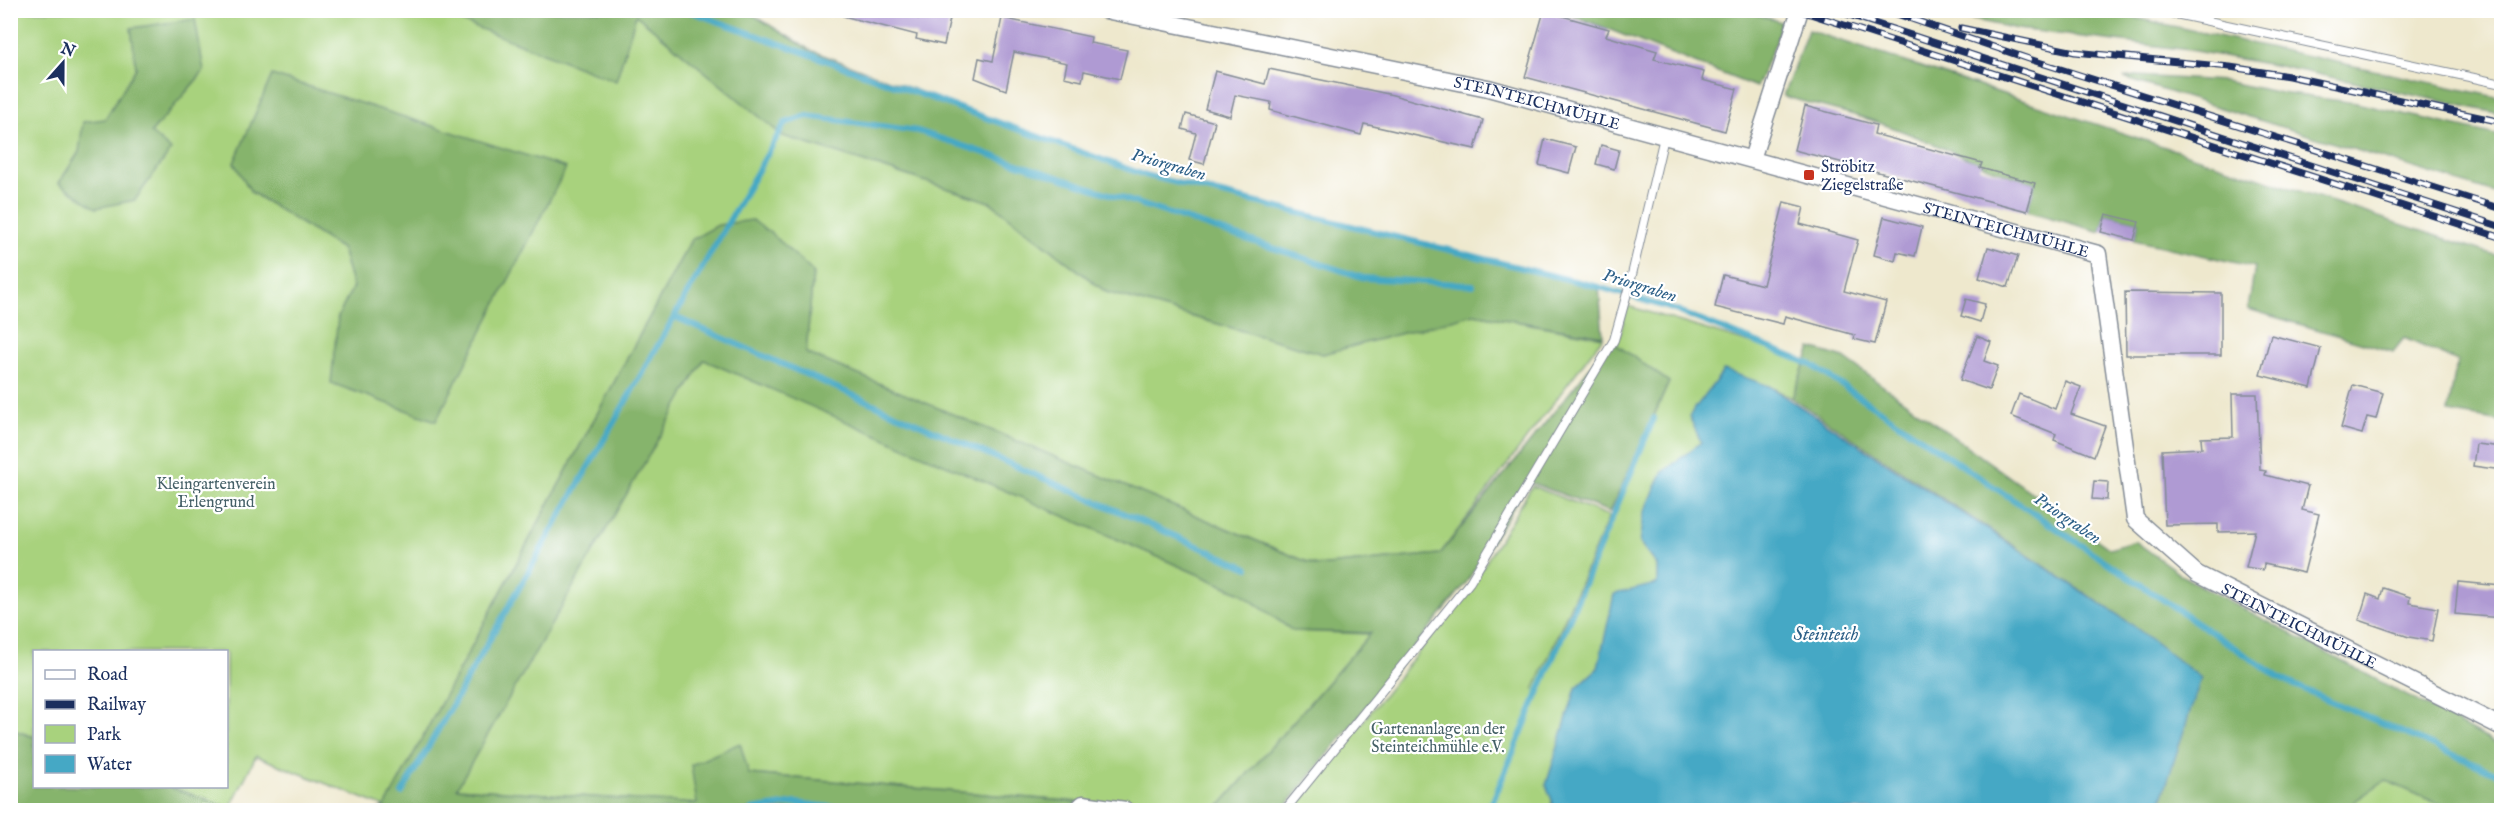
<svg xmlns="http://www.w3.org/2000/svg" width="2512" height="821" viewBox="0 0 2512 821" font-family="'IM FELL English',serif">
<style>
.green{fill:#a8d27d;stroke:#62806e;stroke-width:1.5;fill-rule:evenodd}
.forest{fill:#86b46c;stroke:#507265;stroke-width:1.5}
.water{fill:#45a8c5;stroke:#306c92;stroke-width:1.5}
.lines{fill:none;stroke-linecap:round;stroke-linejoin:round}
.stream{stroke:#45a8c5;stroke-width:6}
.building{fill:#af9ad3}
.lane-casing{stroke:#848c96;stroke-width:10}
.street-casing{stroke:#848c96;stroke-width:19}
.lane{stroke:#fff;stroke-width:8}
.street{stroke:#fff;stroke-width:16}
.rail-casing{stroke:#1b2f5e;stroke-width:7}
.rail{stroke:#fff;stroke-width:4.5;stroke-dasharray:14;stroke-linecap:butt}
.poi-dot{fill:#c8321e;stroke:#fff;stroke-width:2}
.labels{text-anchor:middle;stroke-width:4.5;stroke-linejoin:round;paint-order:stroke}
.street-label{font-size:16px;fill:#1b2f5e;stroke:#fff}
.poi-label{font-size:16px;fill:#1b2f5e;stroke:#fff;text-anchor:start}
.park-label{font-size:16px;fill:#456067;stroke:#fff}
.water-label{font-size:18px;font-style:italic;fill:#2c5f87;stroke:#fff}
</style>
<rect width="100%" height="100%" fill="#fff"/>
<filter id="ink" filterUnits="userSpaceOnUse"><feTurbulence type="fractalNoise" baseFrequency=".0167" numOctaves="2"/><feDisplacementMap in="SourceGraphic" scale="12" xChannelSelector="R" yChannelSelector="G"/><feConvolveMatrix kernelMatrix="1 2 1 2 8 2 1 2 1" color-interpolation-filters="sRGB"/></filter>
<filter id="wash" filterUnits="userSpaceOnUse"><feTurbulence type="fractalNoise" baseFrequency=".008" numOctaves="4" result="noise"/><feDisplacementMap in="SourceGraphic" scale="24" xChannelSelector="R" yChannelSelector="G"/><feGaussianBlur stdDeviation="1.35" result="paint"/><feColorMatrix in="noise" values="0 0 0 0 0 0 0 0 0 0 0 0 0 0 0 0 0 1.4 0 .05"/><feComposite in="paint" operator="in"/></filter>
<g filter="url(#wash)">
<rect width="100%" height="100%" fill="#eee8cd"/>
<!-- green -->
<g class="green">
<path d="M 10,11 L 434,11 L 616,80 L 636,15 L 783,136 L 990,202 L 1106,292 L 1323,354 L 1474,314 L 1603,337 L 1440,554 L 1317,566 L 806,353 L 813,272 L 691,240 L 385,807 L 256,756 L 230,808 L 170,787 L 226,786 L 226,652 L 34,652 L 34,737 L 11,729 ZM 136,68 L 204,71 L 151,133 L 59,183 L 79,152 L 105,120 ZM 565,168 L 338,317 L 353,287 L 342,249 L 251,192 Z"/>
<path d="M 1628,306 L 1806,360 L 1792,398 L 1769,386 L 1703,443 L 1640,543 L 1657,565 L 1657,585 L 1598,668 L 1576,688 L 1550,810 L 1292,810 L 1472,585 L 1532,486 L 1609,516 L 1534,690 L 1669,382 L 1617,345 Z"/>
<path d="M 704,359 L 1241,593 L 1293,631 L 1370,634 L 1216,810 L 1173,810 L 749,774 L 697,804 L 456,788 Z"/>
<path d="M 2385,780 L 2452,810 L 2348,810 L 2355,801 Z"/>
</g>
<!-- forest -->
<g class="forest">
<path d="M 434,11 L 747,11 L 810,50 L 1145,177 L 1599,287 L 1603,336 L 1474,314 L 1323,354 L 1106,292 L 990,202 L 783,136 L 636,15 L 616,81 Z"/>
<path d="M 1746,11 L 1781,22 L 1776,42 L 1756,87 L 1562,11 Z"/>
<path d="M 1933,11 L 2104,11 L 2501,98 L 2501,114 L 2284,67 L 2189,50 L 2017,29 Z"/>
<path d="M 195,19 L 204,71 L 151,133 L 171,150 L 135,200 L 96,208 L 59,183 L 79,152 L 83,122 L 105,119 L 136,68 L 131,28 Z"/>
<path d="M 1808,30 L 2501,257 L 2501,421 L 2448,412 L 2457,361 L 2404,338 L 2393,352 L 2248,309 L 2255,267 L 2134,240 L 2139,222 L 2106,214 L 2101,232 L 2027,211 L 2035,183 C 1983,169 1936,142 1885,125 C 1852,113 1817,106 1783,96 Z"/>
<path d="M 272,75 L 566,168 L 436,421 L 331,383 L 338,317 L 353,287 L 342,249 L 251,192 L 234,163 Z"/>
<path d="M 2135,76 L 2224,81 L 2281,93 L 2356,103 L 2501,136 L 2501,195 L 2124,78 Z"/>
<path d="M 752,220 L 772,234 L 813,272 L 806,353 L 1317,566 L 1440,554 L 1611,341 L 1669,382 L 1610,512 L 1529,482 L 1466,583 L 1283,810 L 1216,810 L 1371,633 L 1293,631 L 1241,593 L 704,360 L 457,788 L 697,804 L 691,765 L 740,743 L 749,774 L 1170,810 L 377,810 L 385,807 L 691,240 L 718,225 Z"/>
<path d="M 1811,348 L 1844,358 L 2110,549 L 2135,541 L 2186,578 L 2501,746 L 2501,810 L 2452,810 L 2385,780 L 2355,801 L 2348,810 L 2158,810 L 2200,678 L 2127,621 L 1792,398 Z"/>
<path d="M 10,729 L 34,737 L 34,786 L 170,787 L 230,808 L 230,810 L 11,810 Z"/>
</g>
<!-- water -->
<path class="water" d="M 1724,370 L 1769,386 L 2127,621 L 2201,678 L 2158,810 L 1550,810 L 1553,803 L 1546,785 L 1576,688 L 1598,668 L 1614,594 L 1657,584 L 1657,565 L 1640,543 L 1644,514 L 1662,473 L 1701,442 L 1689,416 Z"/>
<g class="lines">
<!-- stream -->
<g class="stream">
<path d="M 686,10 L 1145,175 L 1599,287 L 1672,309 L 1810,364 L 2283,680 L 2502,776"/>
<path d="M 675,317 L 1248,568"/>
<path d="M 402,793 L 785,123 L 807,116 L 918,131 L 1364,278 L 1473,285"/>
<path d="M 752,810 L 796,803 L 855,810"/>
<path d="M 1489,810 L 1654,418"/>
</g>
</g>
<g id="blocks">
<!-- building -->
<g class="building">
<path d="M 844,10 L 884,10 L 920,19 L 922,10 L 952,10 L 944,45 L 916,39 L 917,35 L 843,16 Z"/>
<path d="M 1544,11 L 1609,29 L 1606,36 L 1657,51 L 1654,59 L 1704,72 L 1702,80 L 1737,89 L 1725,131 L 1525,77 Z"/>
<path d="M 1002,18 L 1091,37 L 1090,43 L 1127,50 L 1120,79 L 1084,71 L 1082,81 L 1064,77 L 1067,63 L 1014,52 L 1006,90 L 975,78 L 979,58 L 993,61 Z"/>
<path d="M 1269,69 L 1393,95 L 1483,120 L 1475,149 L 1364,124 L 1361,135 L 1270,110 L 1271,102 L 1235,95 L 1230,116 L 1205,109 L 1215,71 L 1265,84 Z"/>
<path d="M 1805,106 L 1876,125 L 1874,134 L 1982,163 L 1980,168 L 2035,183 L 2027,211 L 1794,150 Z"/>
<path d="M 1186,114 L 1215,122 L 1204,164 L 1189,160 L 1196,133 L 1182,129 Z"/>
<path d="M 1545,139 L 1576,147 L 1569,173 L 1539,165 Z"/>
<path d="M 1601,145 L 1619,150 L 1614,169 L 1596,164 Z"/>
<path d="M 1784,202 L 1804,207 L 1800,224 L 1858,240 L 1844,291 L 1886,302 L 1875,344 L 1854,339 L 1855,335 L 1785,316 L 1783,324 L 1715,307 L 1723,275 L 1763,285 Z"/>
<path d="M 2106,214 L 2139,222 L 2134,240 L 2101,232 Z"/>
<path d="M 1884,217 L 1922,227 L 1915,256 L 1897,252 L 1895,261 L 1874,255 Z"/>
<path d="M 1988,247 L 2018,256 L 2008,287 L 1979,278 Z"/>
<path d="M 2125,292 L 2221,293 L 2221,355 L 2126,355 Z"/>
<path d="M 1966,299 L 1985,304 L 1980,322 L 1961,316 Z"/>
<path d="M 2271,335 L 2321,348 L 2311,388 L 2260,375 Z"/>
<path d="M 1977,336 L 1991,342 L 1984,361 L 1998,366 L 1989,390 L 1960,380 Z"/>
<path d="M 2065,381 L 2081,387 L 2071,414 L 2105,426 L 2094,456 L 2054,440 L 2056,434 L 2011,416 L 2019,394 L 2055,409 Z"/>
<path d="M 2353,385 L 2383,393 L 2376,419 L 2367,417 L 2362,434 L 2341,428 Z"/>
<path d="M 2232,394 L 2257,394 L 2260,470 L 2266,471 L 2265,475 L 2308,486 L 2302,510 L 2319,514 L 2304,573 L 2264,564 L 2263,570 L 2246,567 L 2255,531 L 2218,532 L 2218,524 L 2165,525 L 2162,450 L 2202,448 L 2201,438 L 2233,437 Z"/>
<path d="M 2476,444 L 2502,447 L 2502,470 L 2473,466 Z"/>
<path d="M 2094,481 L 2108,482 L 2107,500 L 2092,499 Z"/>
<path d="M 2458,582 L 2502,586 L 2502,618 L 2455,614 Z"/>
<path d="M 2383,588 L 2410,597 L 2409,603 L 2438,608 L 2432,641 L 2409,637 L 2359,620 L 2367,594 L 2380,599 Z"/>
</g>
</g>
</g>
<g filter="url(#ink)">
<use href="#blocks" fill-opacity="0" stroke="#848c96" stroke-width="1.5"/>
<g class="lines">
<!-- lane casing -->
<g class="lane-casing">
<g id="lane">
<path d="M 2157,10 L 2502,84"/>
<path d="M 1285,810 L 1470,582 L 1614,340 L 1631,279 L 1664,137"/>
</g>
</g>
<!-- street casing -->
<g class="street-casing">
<g id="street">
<path id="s1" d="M 1105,10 L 1488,88 L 2098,254 L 2135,519 L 2197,574 L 2502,727"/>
<path d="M 1752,159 L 1800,10"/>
<path d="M 1077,810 L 1083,804 L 1125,810"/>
</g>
</g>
<!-- lane -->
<use href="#lane" class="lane"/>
<!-- street -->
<use href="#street" class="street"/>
<!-- rail casing -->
<g class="rail-casing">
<g id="rail">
<path d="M 1798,10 L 2502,238"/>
<path d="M 1834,10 L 2502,227"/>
<path d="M 1885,10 L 2029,59 L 2502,209"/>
<path d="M 1961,28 L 2075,52 L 2230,67 L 2289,76 L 2502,122"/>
</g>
</g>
<!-- rail -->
<use href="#rail" class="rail"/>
</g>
</g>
<!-- markers -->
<rect class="poi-dot" x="1803" y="169" width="12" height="12" rx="3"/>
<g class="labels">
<!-- street labels -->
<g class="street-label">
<text dy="6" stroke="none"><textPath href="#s1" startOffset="442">STEINTEICHMÜHLE</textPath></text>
<text dy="6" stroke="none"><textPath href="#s1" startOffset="928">STEINTEICHMÜHLE</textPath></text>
<text dy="6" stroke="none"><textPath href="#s1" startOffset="1488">STEINTEICHMÜHLE</textPath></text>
</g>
<!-- poi labels -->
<g class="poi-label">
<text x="1821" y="172">Ströbitz<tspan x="1821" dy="18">Ziegelstraße</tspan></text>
</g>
<!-- park labels -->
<g class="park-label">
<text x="216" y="489">Kleingartenverein<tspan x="216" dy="18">Erlengrund</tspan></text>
<text x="1438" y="734">Gartenanlage an der<tspan x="1438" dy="18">Steinteichmühle e.V.</tspan></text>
</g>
<!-- water labels -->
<g class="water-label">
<text transform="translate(1169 164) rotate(16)" y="6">Priorgraben</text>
<text transform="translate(1640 285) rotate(17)" y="6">Priorgraben</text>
<text transform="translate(2068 518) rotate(34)" y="6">Priorgraben</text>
<text x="1826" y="640">Steinteich</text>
</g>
</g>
<!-- margin -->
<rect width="2512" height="821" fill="none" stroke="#fff" stroke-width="36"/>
<!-- legend -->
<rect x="33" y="650" width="195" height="138" fill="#ffffff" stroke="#a4acbf" stroke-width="1.5"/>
<rect x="45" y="670" width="30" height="9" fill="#ffffff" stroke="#a4acbf" stroke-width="1.5"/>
<text x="87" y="680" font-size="18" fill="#1b2f5e">Road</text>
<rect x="45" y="700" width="30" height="9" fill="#1b2f5e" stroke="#a4acbf" stroke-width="1.5"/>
<text x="87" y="710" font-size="18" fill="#1b2f5e">Railway</text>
<rect x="45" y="725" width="30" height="18" fill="#a8d27d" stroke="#a4acbf" stroke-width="1.5"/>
<text x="87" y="740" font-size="18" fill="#1b2f5e">Park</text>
<rect x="45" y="755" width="30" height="18" fill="#45a8c5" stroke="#a4acbf" stroke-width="1.5"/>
<text x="87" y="770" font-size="18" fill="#1b2f5e">Water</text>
<!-- north arrow -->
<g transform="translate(63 63) rotate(21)" stroke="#ffffff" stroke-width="4.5" paint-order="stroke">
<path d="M0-4.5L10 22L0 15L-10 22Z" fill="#1b2f5e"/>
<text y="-9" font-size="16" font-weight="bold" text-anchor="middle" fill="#1b2f5e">N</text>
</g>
</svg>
